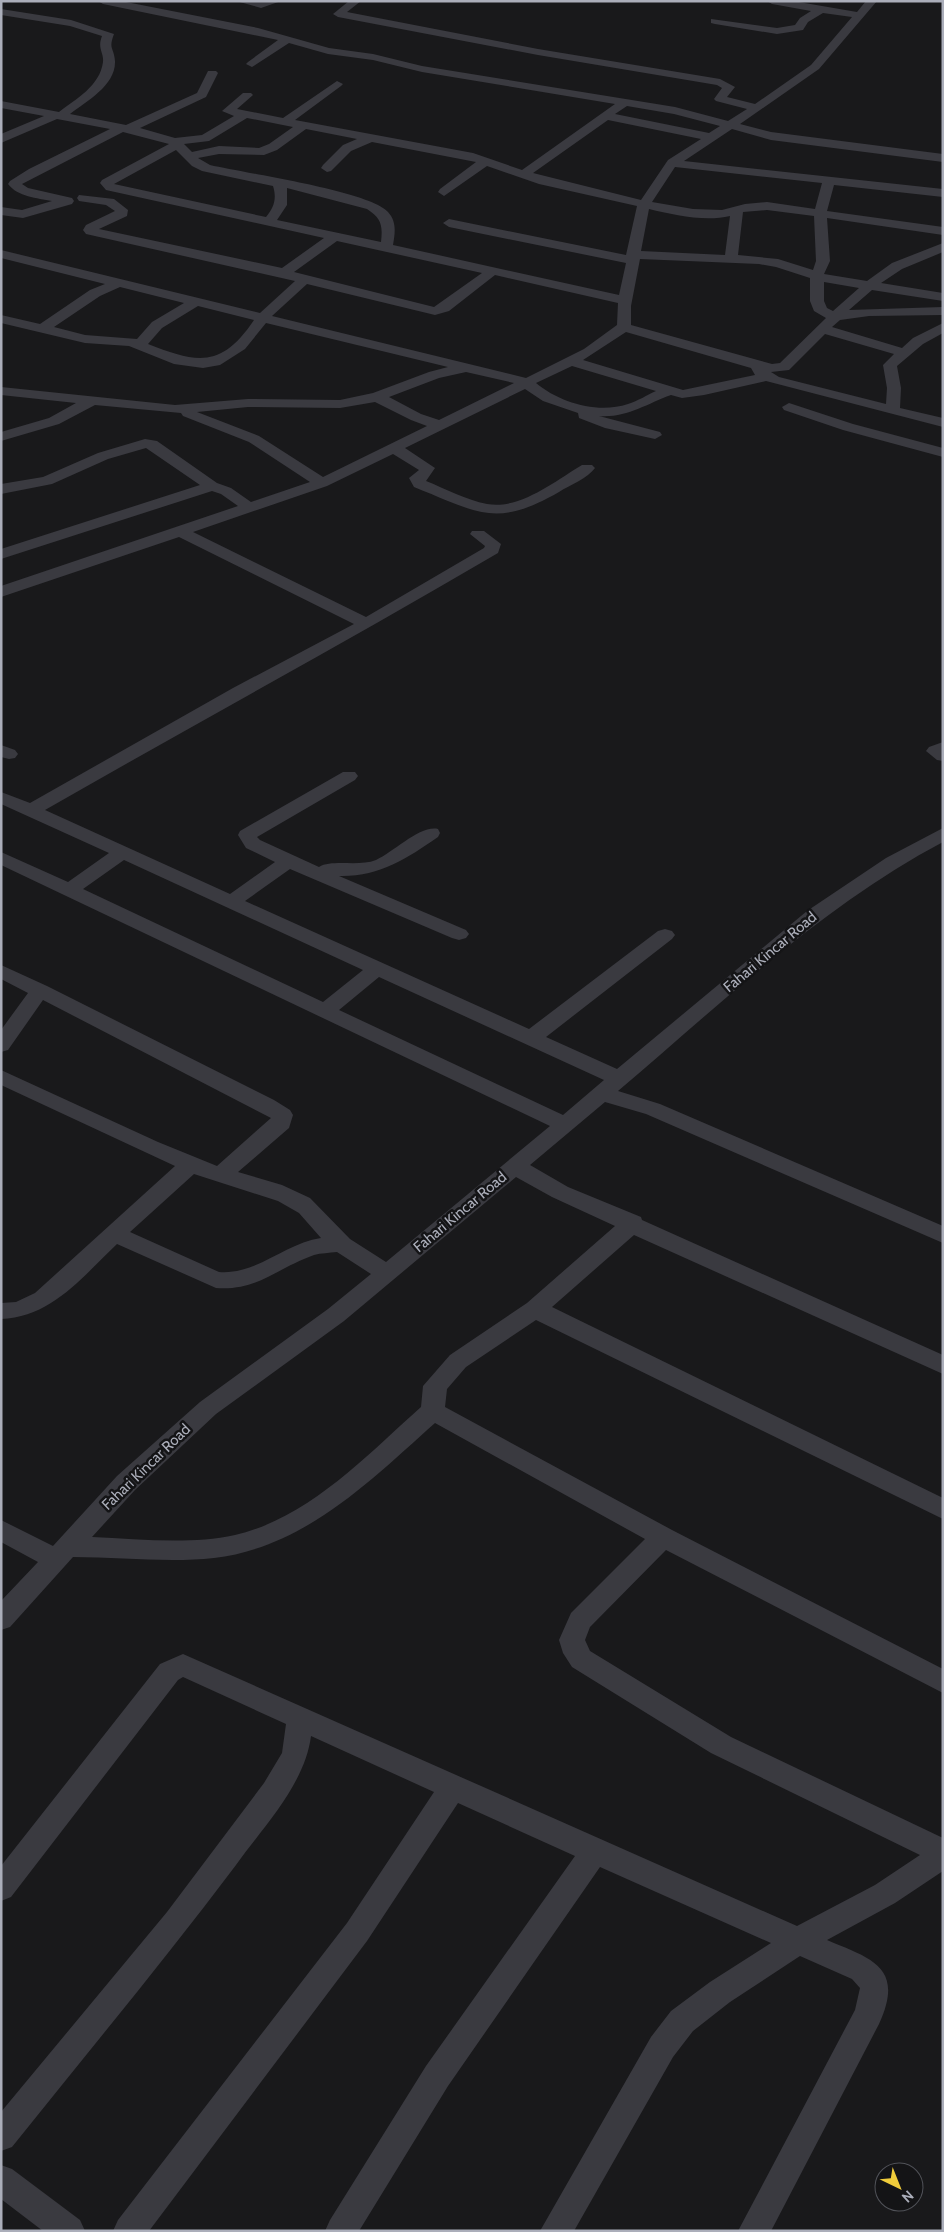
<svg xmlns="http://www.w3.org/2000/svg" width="944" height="2232" viewBox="0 0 944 2232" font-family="Cabin,sans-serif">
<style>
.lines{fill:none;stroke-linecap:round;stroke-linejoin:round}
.street{fill:#3a3a40;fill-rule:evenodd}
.labels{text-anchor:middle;stroke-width:5;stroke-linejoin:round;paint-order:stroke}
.street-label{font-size:15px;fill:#abaeba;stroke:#141416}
</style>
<rect width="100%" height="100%" fill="#19191b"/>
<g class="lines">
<!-- street -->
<g class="street">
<path d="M 98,1 L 121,1 L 258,28 L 329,48 L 373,54 L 422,66 L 675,107 L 728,121 L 747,109 L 716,101 L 714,99 L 722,88 L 717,85 L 538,55 L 338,17 L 333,14 L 349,1 L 361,1 L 347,12 L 538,49 L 720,79 L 735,87 L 727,97 L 755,104 L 811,65 L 852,17 L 823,13 L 808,22 L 803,30 L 777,34 L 715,24 L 711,23 L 711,19 L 777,28 L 795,25 L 800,18 L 811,11 L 772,4 L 767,1 L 793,1 L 857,12 L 866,1 L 877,1 L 819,69 L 740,124 L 771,132 L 943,154 L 943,162 L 771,140 L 732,129 L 684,161 L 943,189 L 943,197 L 834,185 L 827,211 L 943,227 L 943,235 L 827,218 L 830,261 L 824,274 L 867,281 L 892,263 L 943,243 L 943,252 L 902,269 L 881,283 L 943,293 L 943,301 L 872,290 L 849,310 L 943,307 L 943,315 L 869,316 L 840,320 L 832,327 L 902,348 L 913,338 L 943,323 L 943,333 L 923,344 L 897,366 L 901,388 L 900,408 L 943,418 L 943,427 L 766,381 L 704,395 L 682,398 L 671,395 C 646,404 627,418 599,416 L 660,432 L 662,435 L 655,439 L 605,428 L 579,418 L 578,413 L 543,401 L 525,389 L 405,448 L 435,468 L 426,481 C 446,489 466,500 487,504 C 520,510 555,481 582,465 L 592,465 L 595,468 C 588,478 570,485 559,492 C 495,529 477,512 414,487 L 409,478 L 419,470 L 393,454 L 327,486 L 193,532 L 366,617 L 484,548 L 485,546 L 470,534 L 472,531 L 484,531 L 501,544 L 498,553 C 348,641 195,724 45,810 L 230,894 L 275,862 L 246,848 L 238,835 L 240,831 L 343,772 L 355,772 L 358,776 L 355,780 L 257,837 L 260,840 L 319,867 C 332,859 359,867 376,860 C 394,852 420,825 438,829 L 440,833 L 438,837 C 406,859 379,877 339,876 L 466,930 L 469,934 L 466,938 L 459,940 L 452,938 L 290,869 L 245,901 L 529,1029 L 658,931 L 665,929 L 672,931 L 675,935 L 672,939 L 546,1037 L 617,1069 L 807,911 L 886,858 L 943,828 L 943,842 C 822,906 722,1003 618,1091 L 660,1104 L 943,1226 L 943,1243 L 646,1114 L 605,1102 L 530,1165 L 568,1187 L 641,1217 L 642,1220 L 943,1355 L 943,1374 L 634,1235 L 552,1307 L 943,1498 L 943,1519 L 536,1320 L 466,1367 L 447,1389 L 445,1407 L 672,1530 L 943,1669 L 943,1693 L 666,1550 L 590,1627 L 585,1640 L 590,1651 L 731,1737 L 943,1838 L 943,1871 L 895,1903 L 827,1940 C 872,1959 905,1967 879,2024 L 771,2231 L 738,2231 L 855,2010 L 860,1988 L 852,1979 L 800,1956 L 730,2002 L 693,2031 L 673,2057 L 574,2231 L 540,2231 L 651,2037 L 671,2011 L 710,1982 L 771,1943 L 600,1867 L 448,2086 L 359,2231 L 325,2231 L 330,2220 L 426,2066 L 575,1856 L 458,1803 L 367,1941 L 149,2231 L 113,2231 L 118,2220 L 347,1923 L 434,1792 L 311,1736 C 305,1784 264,1826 236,1865 C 164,1961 87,2053 12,2147 L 1,2151 L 1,2112 L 167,1912 L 264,1783 L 282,1753 L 286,1724 L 183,1677 L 178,1680 L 11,1897 L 1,1901 L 1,1866 L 160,1664 L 183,1654 L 797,1926 L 875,1885 L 920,1855 L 711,1753 L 572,1667 L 563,1653 L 559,1640 L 571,1613 L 645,1539 L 435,1423 C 370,1481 305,1547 214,1558 C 168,1563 120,1557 73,1557 L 10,1627 L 1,1630 L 1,1601 L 38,1562 L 1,1542 L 1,1520 L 53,1546 L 117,1476 L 200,1402 L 328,1309 L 371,1274 L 337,1252 C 329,1253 321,1253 314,1255 C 277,1268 258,1291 216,1288 L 117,1244 C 82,1277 52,1317 1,1319 L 1,1303 L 16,1302 L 35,1293 L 175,1166 L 1,1085 L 1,1070 L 158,1142 L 217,1166 L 271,1118 L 43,1000 L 8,1050 L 1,1052 L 1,1030 L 28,993 L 1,979 L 1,965 L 47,986 L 274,1100 L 290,1110 L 293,1115 L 289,1128 L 238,1172 L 282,1185 L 310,1198 L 350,1239 L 386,1262 L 550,1126 L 1,865 L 1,852 L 68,882 L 109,853 L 1,804 L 1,792 L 30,803 L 233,688 L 354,624 L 179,537 L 1,597 L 1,586 L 238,506 L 221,494 L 212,491 L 1,559 L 1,549 L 200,485 L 146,448 L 108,459 L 52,484 L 1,494 L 1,484 L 43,477 L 98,453 L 145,439 L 157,441 L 217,483 L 231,488 L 251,502 L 310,482 L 249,442 L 183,416 L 181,413 L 95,405 L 59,424 L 1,441 L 1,432 L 49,418 L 76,403 L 1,395 L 1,387 L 175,405 L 248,399 L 340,400 L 373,393 L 429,372 L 448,367 L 266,323 L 245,349 L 220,365 L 203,368 L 174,364 L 129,346 L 85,343 L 1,323 L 1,315 L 40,324 L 90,290 L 105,284 L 1,258 L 1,250 L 260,313 L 295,281 L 86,234 L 83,230 L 86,225 L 115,211 L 106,205 L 79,201 L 77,198 L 79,195 L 114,199 L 128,210 L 127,216 L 99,229 L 282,268 L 324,238 L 106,190 L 100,183 L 102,180 L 169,144 L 123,132 L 22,184 L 28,188 L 72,198 L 74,201 L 72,204 L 23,218 L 1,215 L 1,207 L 22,210 L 52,201 C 37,198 18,197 8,184 L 10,181 L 29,169 L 110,129 L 57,119 L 1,143 L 1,134 L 44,116 L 1,108 L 1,101 L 59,112 C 76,99 100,86 103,62 C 104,52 97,49 102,36 L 70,26 L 1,15 L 1,9 L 71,20 L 114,34 C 108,50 114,47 115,61 C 116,85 87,101 70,114 L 126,125 L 197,93 L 208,71 L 216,71 L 218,73 L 206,97 L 140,128 L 175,138 L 202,135 L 234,116 L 222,111 L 243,93 L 251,93 L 253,95 L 237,109 L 283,118 L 337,81 L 343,84 L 341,86 L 295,120 L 473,153 L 522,170 L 615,104 L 422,72 L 373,60 L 328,54 L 289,43 L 252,67 L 246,64 L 248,62 L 278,40 L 103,4 ZM 627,106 L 674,114 L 720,126 L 709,133 L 615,114 ZM 247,118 L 293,127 L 269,144 L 259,148 L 219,146 L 192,152 L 184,144 L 209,141 ZM 608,120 L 701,139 L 668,160 L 641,200 L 533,173 ZM 306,129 L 357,139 L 343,145 L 323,165 L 321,168 L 327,172 L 331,171 L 351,151 L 372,142 L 476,162 L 440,189 L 438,192 L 444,196 L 487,166 L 539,184 L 637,206 L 626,255 L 449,219 L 443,223 L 449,227 L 626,263 L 619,295 L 393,245 C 395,233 397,222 388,212 C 369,191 244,173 210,165 L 198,158 L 219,154 L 264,155 L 277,150 ZM 176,150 L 192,166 L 202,171 L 273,186 C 277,199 274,207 266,217 L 114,184 ZM 675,167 L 822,183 L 815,209 L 767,202 L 745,204 L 722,210 L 693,209 L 652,202 ZM 287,188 L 367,209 C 381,218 383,225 381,242 L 277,220 L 287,205 ZM 649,209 C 674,215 705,222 730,216 L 725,255 L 641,251 ZM 767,210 L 814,216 L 816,261 L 813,270 L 778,259 L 738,255 L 743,212 ZM 337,241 L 482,273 L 434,307 L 294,272 ZM 640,259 L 759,264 L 776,267 L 810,278 L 810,301 L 814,311 L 826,318 L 780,363 L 772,364 L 631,325 L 631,306 ZM 495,275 L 618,303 L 617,325 L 584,349 L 526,378 L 272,316 L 307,284 L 435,315 L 449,311 ZM 824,282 L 859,288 L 833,311 L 827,308 L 824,301 ZM 120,287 L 184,303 L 152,322 L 137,339 L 85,335 L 54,327 L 100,296 ZM 198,306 L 254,320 C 221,369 197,363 148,344 L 162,328 ZM 626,332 L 751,368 L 755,375 L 683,390 L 583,360 ZM 825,334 L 894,354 L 883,365 L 887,388 L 886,404 L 779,377 L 771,372 L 789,370 ZM 572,366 L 656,391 C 647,395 638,401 628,404 C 598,414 560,403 536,383 ZM 466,372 L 514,383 L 439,420 L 421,414 L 389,397 L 439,378 ZM 375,402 L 411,420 L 427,426 L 323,477 L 259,436 L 197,412 L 248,407 L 340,408 ZM 124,860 L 363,970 L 323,1002 L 83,889 ZM 379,977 L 604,1080 L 563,1115 L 339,1010 ZM 194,1174 L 278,1201 L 299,1213 L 321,1238 C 285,1243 257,1275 219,1272 L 130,1232 ZM 516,1177 L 552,1197 L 615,1226 L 527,1303 L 450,1355 L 423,1386 L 421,1407 C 367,1455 309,1518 235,1535 C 189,1545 139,1539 92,1537 L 135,1490 L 216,1414 L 344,1321 Z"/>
<path d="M 236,1 L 281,1 L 261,8 Z"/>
<path d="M 789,403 L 853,424 L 943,448 L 943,457 L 843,430 L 784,410 L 782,407 Z"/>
<path d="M 943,742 L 943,761 L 937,760 L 926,751 L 929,747 Z"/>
<path d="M 1,745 L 15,750 L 18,754 L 15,758 L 9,759 L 1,757 Z"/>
<path d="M 1,2165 L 12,2169 L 80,2220 L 85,2231 L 43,2231 L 1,2199 Z"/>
</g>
</g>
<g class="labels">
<!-- street labels -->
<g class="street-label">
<text transform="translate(770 952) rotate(-40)" y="5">Fahari Kincar Road</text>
<text transform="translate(460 1212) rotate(-40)" y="5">Fahari Kincar Road</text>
<text transform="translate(146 1467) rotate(-44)" y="5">Fahari Kincar Road</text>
</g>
</g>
<!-- border -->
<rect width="944" height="2232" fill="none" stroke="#abaeba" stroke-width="5"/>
<!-- north arrow -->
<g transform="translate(899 2187) rotate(137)"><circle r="24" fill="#141416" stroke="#505258"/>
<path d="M0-4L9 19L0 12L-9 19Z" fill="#f0cc3b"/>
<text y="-8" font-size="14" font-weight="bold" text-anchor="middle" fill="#abaeba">N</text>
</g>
</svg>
